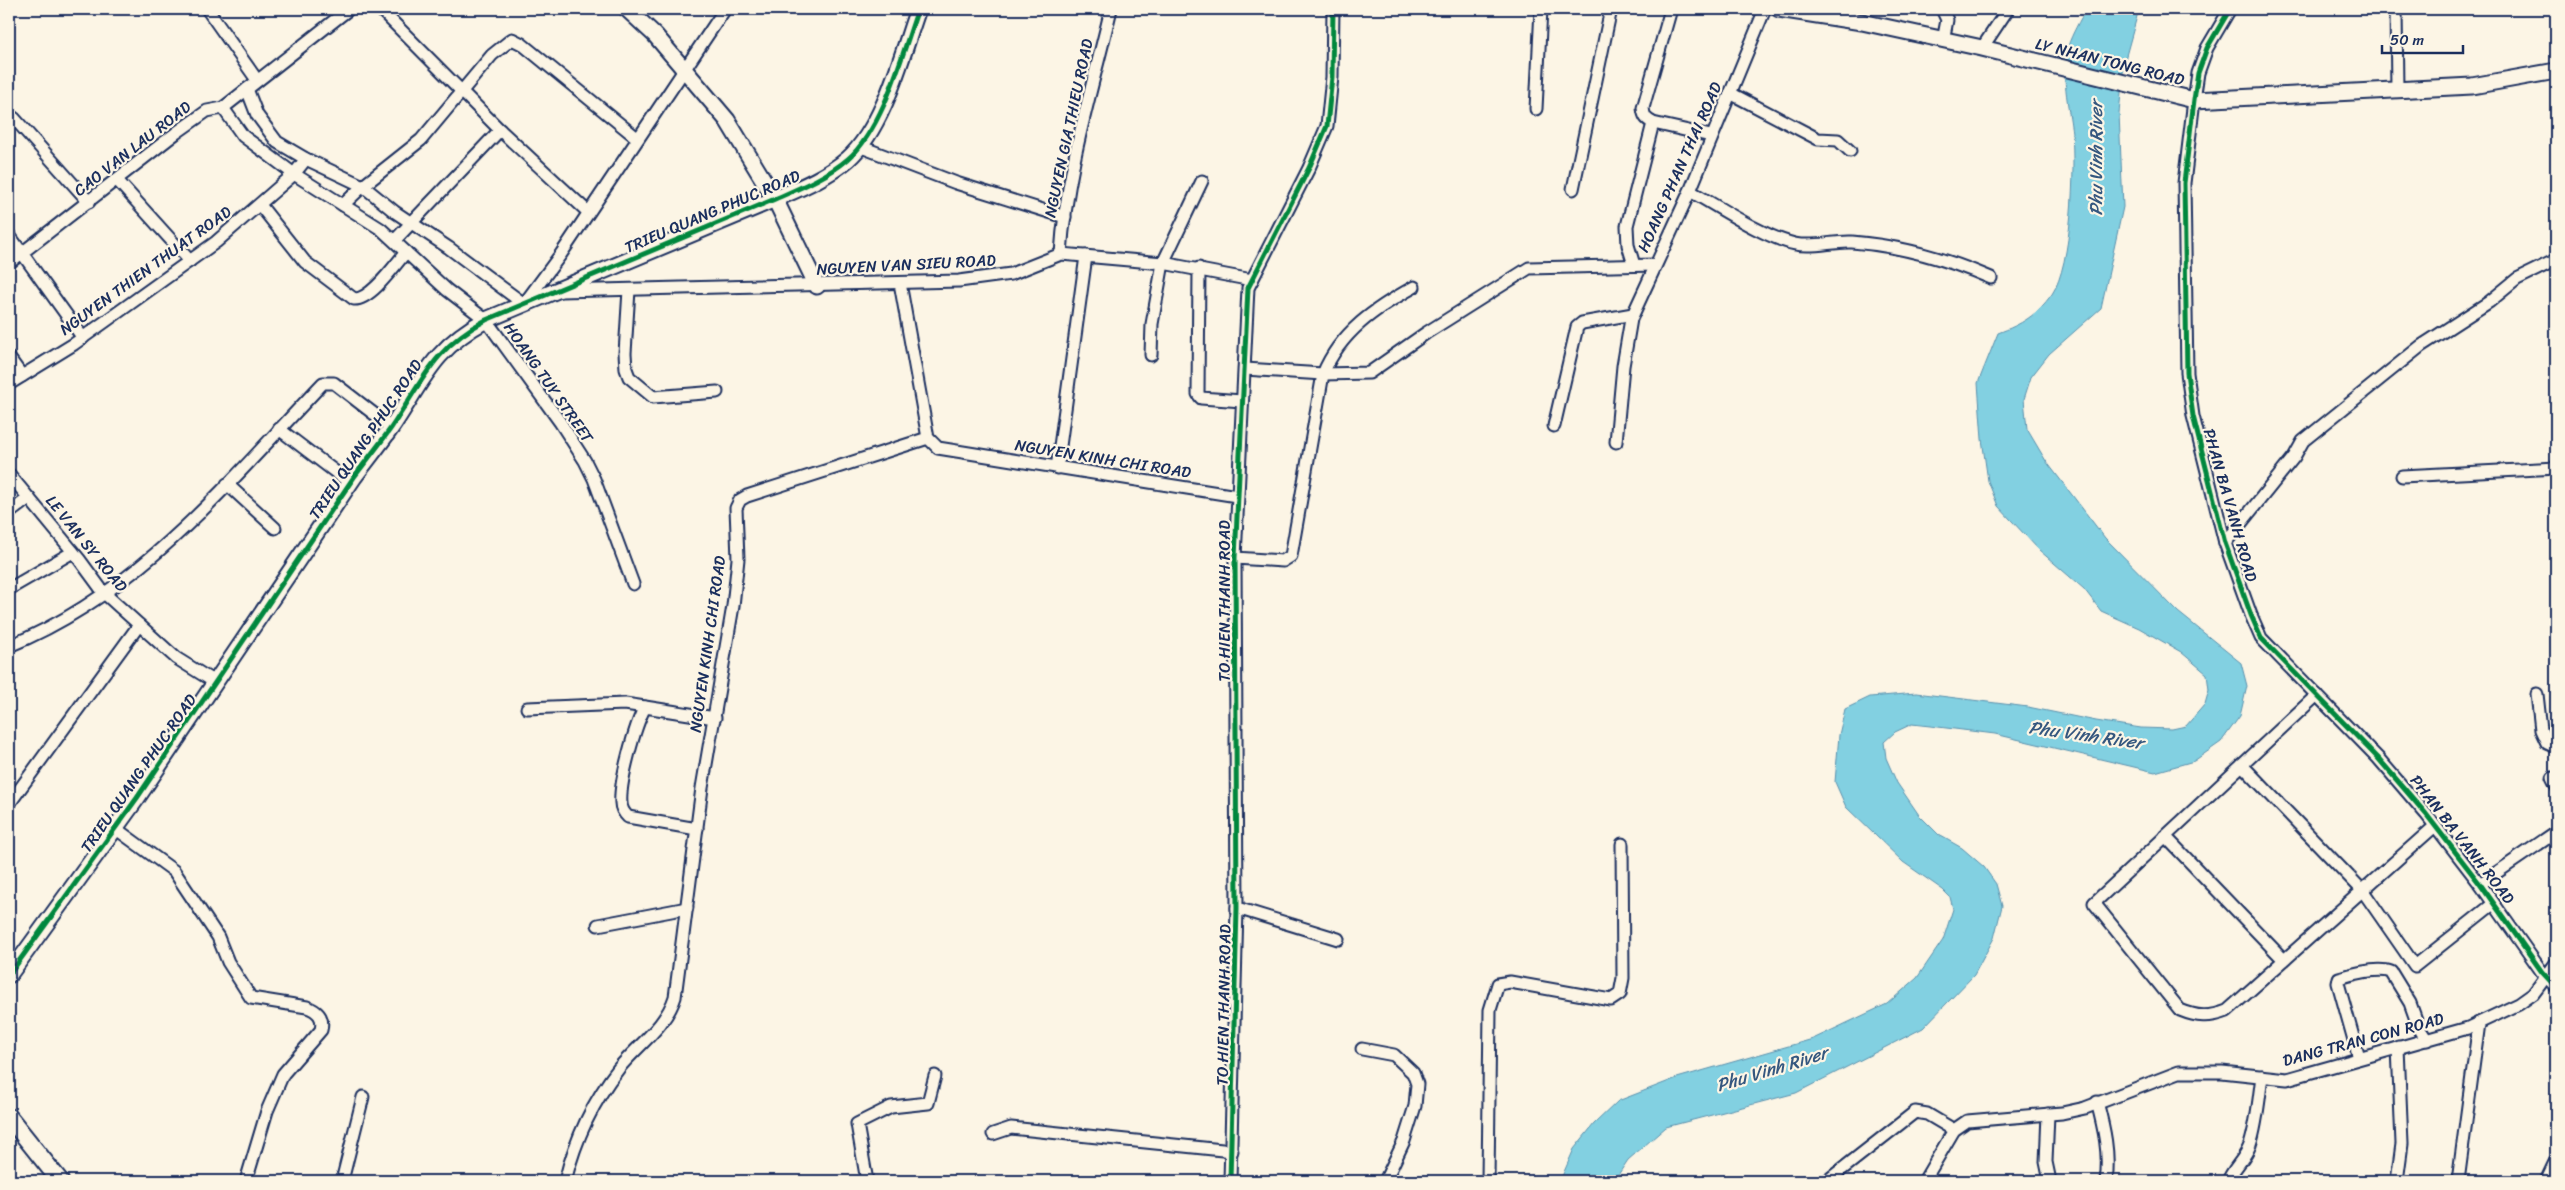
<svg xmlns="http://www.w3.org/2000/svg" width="2565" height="1190" viewBox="0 0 2565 1190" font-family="Sriracha,sans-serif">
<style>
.water{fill:#82d0e1;stroke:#5990ad}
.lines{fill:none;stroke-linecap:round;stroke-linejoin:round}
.minor-casing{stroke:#1b2f5e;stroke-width:15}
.tertiary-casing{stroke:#1b2f5e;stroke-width:19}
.secondary-casing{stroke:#1b2f5e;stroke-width:20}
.minor{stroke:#fcf5e5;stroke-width:11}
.tertiary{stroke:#fcf5e5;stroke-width:15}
.secondary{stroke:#fcf5e5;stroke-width:16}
.cycleway-casing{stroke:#fcf5e5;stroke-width:8}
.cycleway{stroke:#00873e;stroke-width:5}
.labels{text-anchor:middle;stroke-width:4.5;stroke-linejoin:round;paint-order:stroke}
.street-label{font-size:16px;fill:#1b2f5e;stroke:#fcf5e5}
.water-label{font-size:18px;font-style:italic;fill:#35577f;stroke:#fcf5e5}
</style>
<rect width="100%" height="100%" fill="#fcf5e5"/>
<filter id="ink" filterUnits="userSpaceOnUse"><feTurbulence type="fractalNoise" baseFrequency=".02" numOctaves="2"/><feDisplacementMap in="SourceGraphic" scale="10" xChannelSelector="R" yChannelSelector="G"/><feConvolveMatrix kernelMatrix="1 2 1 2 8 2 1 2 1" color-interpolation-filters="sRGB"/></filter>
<g filter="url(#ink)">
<!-- water -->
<path class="water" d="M 2086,9 L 2139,9 L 2124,63 L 2119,113 L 2123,207 L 2101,308 L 2049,354 L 2031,377 L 2024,399 L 2027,429 L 2046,461 L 2105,538 L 2178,612 L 2241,663 L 2247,686 L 2240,716 L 2221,742 L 2194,761 L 2155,772 L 1995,734 L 1930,726 L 1912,724 L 1895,732 L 1884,742 L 1886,758 L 1897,783 L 1919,815 L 1939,835 L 1962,848 L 1984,867 L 1996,884 L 2002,906 L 1994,938 L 1974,975 L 1923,1028 L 1796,1093 L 1666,1127 L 1628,1160 L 1614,1181 L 1560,1181 L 1574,1149 L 1594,1124 L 1618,1101 L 1677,1078 L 1813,1039 L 1887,1004 L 1917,978 L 1943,940 L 1953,909 L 1950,897 L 1943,890 L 1903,862 L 1846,807 L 1835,782 L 1839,735 L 1845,709 L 1870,697 L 1916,693 L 2028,707 L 2096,721 L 2141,728 L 2172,729 L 2186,726 L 2205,704 L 2209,690 L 2207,674 L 2181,652 L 2139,628 L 2101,611 L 2084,589 L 2039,550 L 1998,506 L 1988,481 L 1982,439 L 1978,383 L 1998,333 C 2022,324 2036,316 2052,294 C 2072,265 2075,169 2072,133 C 2069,108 2060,71 2068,46 C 2072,34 2080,20 2086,9 Z"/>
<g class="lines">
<!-- minor casing -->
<g class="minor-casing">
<g id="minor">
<path d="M 207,9 L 257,80"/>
<path d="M 380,9 L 500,130 L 588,212"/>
<path d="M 1671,9 L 1643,108 C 1644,117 1646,119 1653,123 L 1711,136"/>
<path d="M 1942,9 L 1947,20 L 1943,41"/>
<path d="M 2230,9 L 2207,48 L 2198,73 L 2194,100 L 2184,183 L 2187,373 L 2193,416 L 2225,543 L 2251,615 L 2261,638 L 2378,758 L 2426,814 L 2480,884 L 2542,972 L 2556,987"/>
<path d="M 2396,9 L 2397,90"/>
<path d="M 1982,48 L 2008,9"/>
<path d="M 247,89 L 257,115 L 277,142 L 306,159 L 363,186 L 395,212 L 449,248 L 524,304 L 561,254 L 725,9"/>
<path d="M 1730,93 L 1818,139 L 1838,140 L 1850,151"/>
<path d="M 223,108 L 243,136 L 294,174 L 381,229 L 447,290 L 486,320 L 560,422 L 585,461 L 594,479 L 633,584"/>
<path d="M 1536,109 L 1541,9"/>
<path d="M 14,118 L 89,202"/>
<path d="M 859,146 L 956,183 L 1065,217"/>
<path d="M 117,180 L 190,261"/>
<path d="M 1573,189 L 1611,9"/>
<path d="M 1690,191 C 1719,207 1763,237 1795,244 C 1814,248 1833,241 1852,242 C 1902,246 1945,258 1991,278"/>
<path d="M 260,205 L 305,262 L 354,299 C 371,300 395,265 406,252"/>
<path d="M 343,205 L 363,186 L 421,140 L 492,55 L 512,39 L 522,44 L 637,138"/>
<path d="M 9,235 L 83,338"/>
<path d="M 395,240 L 500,130"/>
<path d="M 1061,254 C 1066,171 1092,90 1111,9"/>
<path d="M 9,263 L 176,133 L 207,111 L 223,108 L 349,9"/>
<path d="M 1634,265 L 1628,245 L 1627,226 L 1653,123"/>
<path d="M 1199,268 L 1198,394 L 1201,398 L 1242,401"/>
<path d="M 900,283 L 928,438 L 938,448 L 1237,496"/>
<path d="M 629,290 L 625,353 L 626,369 L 629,377 L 653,397 L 717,392"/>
<path d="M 561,291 L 959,281 L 1011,274 L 1061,254 L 1163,263 L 1252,280"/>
<path d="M 1151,355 L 1152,324 L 1163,263 L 1202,181"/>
<path d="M 9,358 L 22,376"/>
<path d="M 1245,369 L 1323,374 L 1369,373 L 1426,333 L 1529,268 L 1655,265"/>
<path d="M 9,384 L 74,344 L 216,242 L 294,174 L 306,159"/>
<path d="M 1554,426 L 1577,327 L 1582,323 L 1633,314"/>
<path d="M 279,429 L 350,483"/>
<path d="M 1616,442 L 1623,366 L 1631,319 L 1690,191 L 1765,9"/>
<path d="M 1057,468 L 1086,256"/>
<path d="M 9,474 L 79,559 L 104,593 L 176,658 L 216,683"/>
<path d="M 2402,476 L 2556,468"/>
<path d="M 227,484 L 275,528"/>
<path d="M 9,513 L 29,498"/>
<path d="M 2225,543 L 2294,457 L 2303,441 L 2421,346 L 2489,302 L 2517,279 L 2556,260"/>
<path d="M 1235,558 L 1283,561 L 1291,556 L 1323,374 C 1340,332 1376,308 1414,287"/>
<path d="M 9,589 L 73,552"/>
<path d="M 9,646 C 140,593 229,482 323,383 L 334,383 L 391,427"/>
<path d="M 2537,694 L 2541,730 L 2547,743 L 2556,747"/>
<path d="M 2317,695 L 2094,903 L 2180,1010 C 2197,1017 2209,1018 2227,1011 L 2435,826"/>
<path d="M 527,708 L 625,704 L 645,707"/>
<path d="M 2242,765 L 2363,891 L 2415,966 L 2493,904"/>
<path d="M 2552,778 L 2556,786"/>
<path d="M 9,804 L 139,625"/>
<path d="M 115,828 L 174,871 L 218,937 L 228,962 L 251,998 L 307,1007 C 318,1011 324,1017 321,1030 L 283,1074 L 267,1111 L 246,1181"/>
<path d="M 697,829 L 628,817 C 624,813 621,809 621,803 C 619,783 635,725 645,707 L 715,718"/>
<path d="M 2165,836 L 2284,960"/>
<path d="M 2480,884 L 2556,832"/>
<path d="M 1237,908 L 1338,939"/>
<path d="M 598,925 L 687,908"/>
<path d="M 1362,1049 L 1394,1055 L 1413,1073 L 1417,1084 L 1415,1106 L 1404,1141 L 1385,1181"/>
<path d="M 2359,1058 L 2338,983 L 2339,978 C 2352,974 2379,967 2391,972 L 2410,1003 L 2419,1028 L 2427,1040"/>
<path d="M 2097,1102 C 2104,1128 2110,1154 2106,1181"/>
<path d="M 2048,1114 L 2046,1162 L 2050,1181"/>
<path d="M 993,1134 L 1011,1128 L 1232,1151"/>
<path d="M 342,1181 L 363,1097"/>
<path d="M 565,1181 C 575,1141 593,1101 619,1068 C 638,1045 666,1026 675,997 L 702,788 L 733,606 L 738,559 L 736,508 L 740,500 L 747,496 L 928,438"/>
<path d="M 867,1181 L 857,1124 L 891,1107 L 928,1103 L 935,1076"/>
<path d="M 1230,1181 L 1237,908 L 1235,558 L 1248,288 L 1309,168 L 1327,126 L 1332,77 L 1333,9"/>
<path d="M 1488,1181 L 1490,1010 L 1498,984 L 1510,982 L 1611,1000 L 1620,994 L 1623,978 L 1622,844"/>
<path d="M 1827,1181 L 1915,1112 L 1927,1114 L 1954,1130"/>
<path d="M 1924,1181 L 1954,1130 L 1967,1121 L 2062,1113 L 2085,1108 L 2179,1072 L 2222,1072 L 2287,1079 L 2468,1028 L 2519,1004 L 2533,994 L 2556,963"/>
<path d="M 2228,1181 C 2233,1168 2245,1159 2250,1145 C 2257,1124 2259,1098 2262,1076"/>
<path d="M 2397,1181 L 2402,1144 L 2398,1047"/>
<path d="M 2458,1181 L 2479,1023"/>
<path d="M 2546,1181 L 2556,1160"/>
</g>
</g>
<!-- tertiary casing -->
<g class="tertiary-casing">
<g id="tertiary">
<path d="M 627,9 L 655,35 L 727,120 L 775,199 L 817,286"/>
<path d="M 1779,9 L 1862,22 L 1982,48 L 2194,100 L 2472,86 L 2556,71"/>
<path d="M 9,975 L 137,798 L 354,477 C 366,461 379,445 391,428 C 422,382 433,348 486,320 L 775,199 C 800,188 827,177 848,159 C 884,127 902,54 918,9"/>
</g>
</g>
<!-- secondary casing -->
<g class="secondary-casing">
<path id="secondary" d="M 9,1117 L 60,1181"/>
</g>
<!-- minor -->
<use href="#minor" class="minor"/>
<!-- tertiary -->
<use href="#tertiary" class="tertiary"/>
<!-- secondary -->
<use href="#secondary" class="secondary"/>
<!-- cycleway casing -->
<g class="cycleway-casing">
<g id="cycleway">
<path d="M 2230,9 L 2207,48 L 2198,73 L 2194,100 L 2184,183 L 2187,373 L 2193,416 L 2225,543 L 2251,615 L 2261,638 L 2378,758 L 2426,814 L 2480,884 L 2542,972 L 2556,987"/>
<path d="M 9,975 L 137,798 L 354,477 C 366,461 379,445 391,428 C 422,382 433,348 486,320 L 775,199 C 800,188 827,177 848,159 C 884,127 902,54 918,9"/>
<path d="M 1230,1181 L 1237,908 L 1235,558 L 1248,288 L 1309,168 L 1327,126 L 1332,77 L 1333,9"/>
</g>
</g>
<!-- cycleway -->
<use href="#cycleway" class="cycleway"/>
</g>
</g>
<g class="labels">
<!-- street labels -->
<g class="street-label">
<text transform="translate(2110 61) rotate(14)" y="6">LY NHAN TONG ROAD</text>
<text transform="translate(1068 128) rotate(-78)" y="6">NGUYEN GIA THIEU ROAD</text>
<text transform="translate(132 148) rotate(-38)" y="6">CAO VAN LAU ROAD</text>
<text transform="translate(1679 167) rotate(-66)" y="6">HOANG PHAN THAI ROAD</text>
<text transform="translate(712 211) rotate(-23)" y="6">TRIEU QUANG PHUC ROAD</text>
<text transform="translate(906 264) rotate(-3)" y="6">NGUYEN VAN SIEU ROAD</text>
<text transform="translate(145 270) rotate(-36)" y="6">NGUYEN THIEN THUAT ROAD</text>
<text transform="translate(549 382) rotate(55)" y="6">HOANG TUY STREET</text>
<text transform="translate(365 439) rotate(-56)" y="6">TRIEU QUANG PHUC ROAD</text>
<text transform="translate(1103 458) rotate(9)" y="6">NGUYEN KINH CHI ROAD</text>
<text transform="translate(2231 505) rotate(74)" y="6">PHAN BA VANH ROAD</text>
<text transform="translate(87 543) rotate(51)" y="6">LE VAN SY ROAD</text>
<text transform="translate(1224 601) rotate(-90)" y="6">TO HIEN THANH ROAD</text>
<text transform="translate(707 644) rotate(-82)" y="6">NGUYEN KINH CHI ROAD</text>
<text transform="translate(138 773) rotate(-55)" y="6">TRIEU QUANG PHUC ROAD</text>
<text transform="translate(2463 839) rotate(52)" y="6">PHAN BA VANH ROAD</text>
<text transform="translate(1223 1005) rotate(-89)" y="6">TO HIEN THANH ROAD</text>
<text transform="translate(2363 1039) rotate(-15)" y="6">DANG TRAN CON ROAD</text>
</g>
<!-- water labels -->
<g class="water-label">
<text transform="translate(2096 158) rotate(-90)" y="6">Phu Vinh River</text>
<text transform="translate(2086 735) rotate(8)" y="6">Phu Vinh River</text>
<text transform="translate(1772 1069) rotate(-17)" y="6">Phu Vinh River</text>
</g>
</g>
<!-- margin -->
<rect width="2565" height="1190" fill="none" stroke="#fcf5e5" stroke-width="30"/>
<rect x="15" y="15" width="2535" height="1160" fill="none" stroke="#1b2f5e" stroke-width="2" filter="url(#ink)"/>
<!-- scale -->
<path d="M2382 45v8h81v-8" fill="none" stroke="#1b2f5e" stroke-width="2.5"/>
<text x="2390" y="45" font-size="15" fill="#1b2f5e" stroke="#fcf5e5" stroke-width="4" paint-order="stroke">50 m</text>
</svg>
